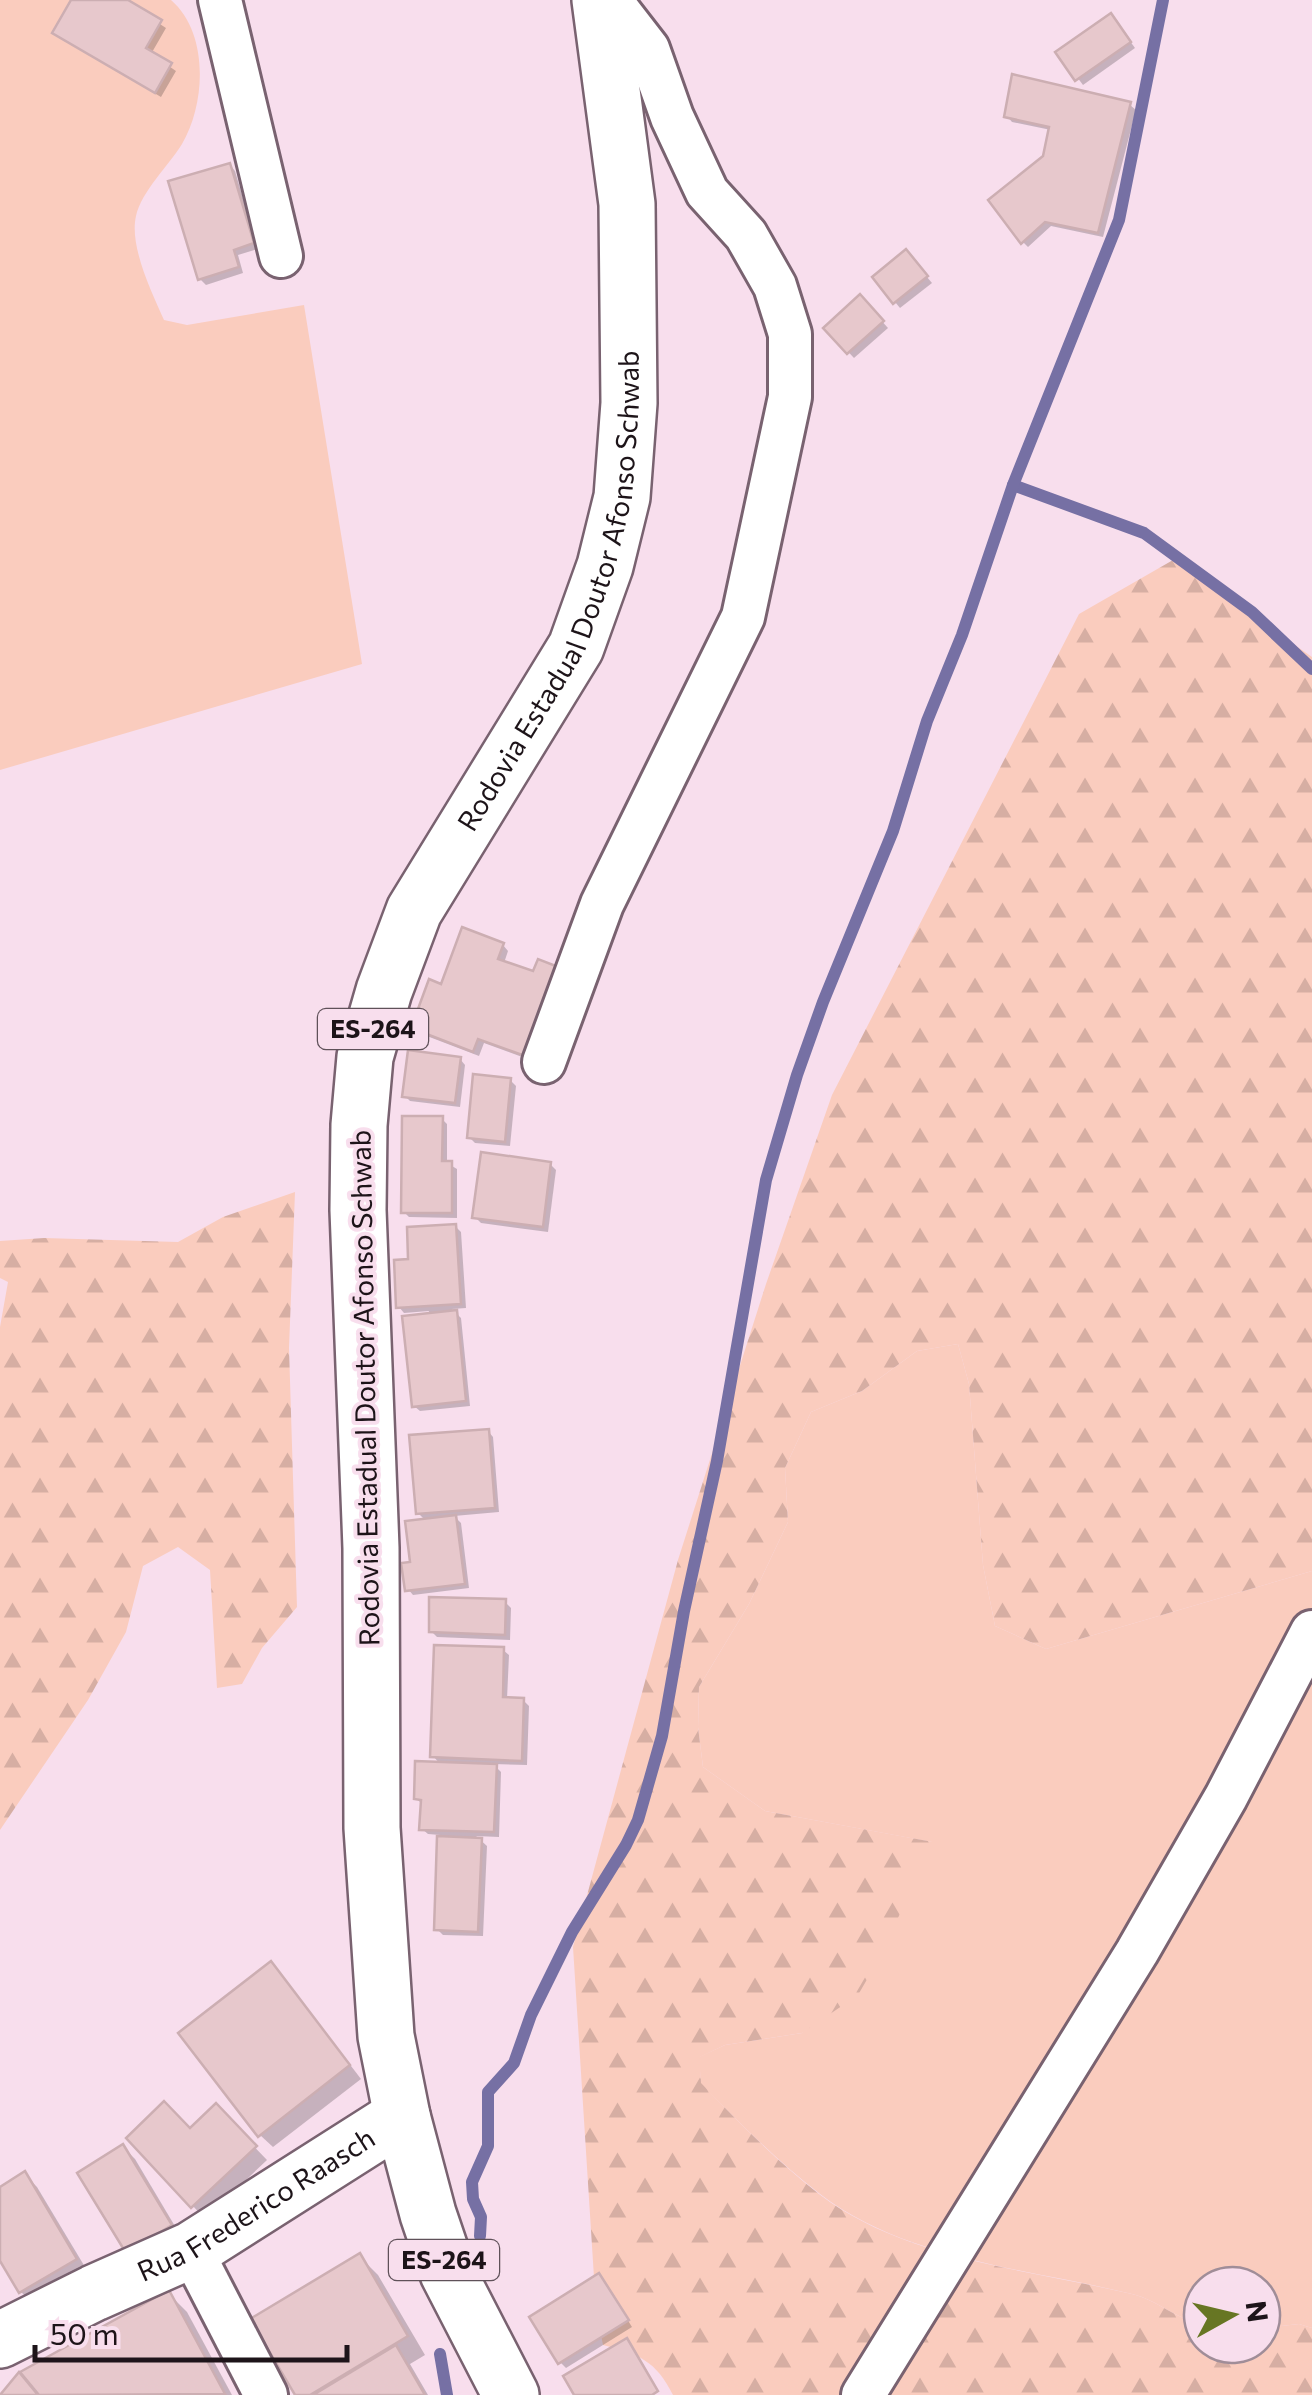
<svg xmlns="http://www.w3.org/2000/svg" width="1312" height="2395" viewBox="0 0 1312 2395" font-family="Commissioner,sans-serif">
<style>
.grass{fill:#faccbe}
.forest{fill:url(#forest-firs)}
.shadow{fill:#0003}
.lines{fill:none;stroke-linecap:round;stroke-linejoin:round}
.stream{stroke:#7670a4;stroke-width:12}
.building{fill:#e7c8cc;stroke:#ccaeb2;stroke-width:2.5}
.street-casing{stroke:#796270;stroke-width:48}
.secondary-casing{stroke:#796270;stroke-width:60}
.primary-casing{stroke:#796270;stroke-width:60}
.street{stroke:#fff;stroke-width:42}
.secondary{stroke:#fff;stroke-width:55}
.primary{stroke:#fff;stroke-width:55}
.labels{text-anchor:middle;stroke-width:8;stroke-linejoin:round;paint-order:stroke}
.shield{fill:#f8deed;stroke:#5f5159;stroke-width:2.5}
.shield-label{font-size:25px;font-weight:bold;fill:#1d1419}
.street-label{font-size:28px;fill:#1d1419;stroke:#f8deed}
</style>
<defs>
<pattern id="forest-firs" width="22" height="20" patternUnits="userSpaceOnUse" patternTransform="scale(2.5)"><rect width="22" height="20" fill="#faccbe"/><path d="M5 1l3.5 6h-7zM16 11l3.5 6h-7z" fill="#d6aea3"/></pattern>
</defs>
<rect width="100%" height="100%" fill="#f8deed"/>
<!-- grass -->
<g class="grass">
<path d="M 0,0 L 171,0 C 209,33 206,103 182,144 C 169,165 141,192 136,216 C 129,246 152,293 164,320 L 187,325 L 304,305 L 362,664 L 0,770 Z"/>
<path d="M 958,1344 L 969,1384 L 983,1565 L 995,1626 L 1046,1649 L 1312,1571 L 1312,2328 L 1299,2324 L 1262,2328 L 1262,2285 L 1202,2285 L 1202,2324 C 1176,2319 1157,2300 1132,2294 C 1030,2269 906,2260 820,2194 C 777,2161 739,2122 701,2084 L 699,2057 L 725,2045 L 802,2033 L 932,1842 L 765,1811 L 703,1767 L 698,1727 L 699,1687 L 749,1604 L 788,1522 L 785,1468 L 811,1412 L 862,1391 L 917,1351 Z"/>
</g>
<!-- forest -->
<g class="forest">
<path d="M 1180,556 L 1259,620 L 1312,657 L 1312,1571 L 1046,1649 L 995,1626 L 983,1565 L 969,1384 L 958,1344 L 917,1351 L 862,1391 L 811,1412 L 785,1468 L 788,1522 L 749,1604 L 699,1687 L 698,1727 L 703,1767 L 765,1811 L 933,1842 L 880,1957 L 858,1995 L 802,2033 L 725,2045 L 700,2057 L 701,2083 C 738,2122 777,2161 819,2194 C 905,2260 1031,2270 1132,2294 C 1157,2300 1176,2319 1202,2324 L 1202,2345 L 1262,2345 L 1262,2328 L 1299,2324 L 1312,2328 L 1312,2395 L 673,2395 C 656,2361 639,2354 603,2345 L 596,2309 L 573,1947 L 678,1560 L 766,1284 L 832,1095 L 1079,614 Z"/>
<path d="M 295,1192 L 289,1348 L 297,1607 L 262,1648 L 242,1684 L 217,1688 L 210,1570 L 178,1547 L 143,1566 L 126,1632 L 88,1700 L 0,1830 L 0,1327 L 8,1282 L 0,1278 L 0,1241 L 44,1238 L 178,1242 L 223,1217 Z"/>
</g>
<!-- shadow -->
<g class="shadow">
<path d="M 74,0 L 123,0 L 166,28 L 151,54 L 176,71 L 161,97 L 61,38 Z"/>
<path d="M 1116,22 L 1135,48 L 1083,85 L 1059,53 Z"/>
<path d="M 1130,105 L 1136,110 L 1103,237 L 1051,226 L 1028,247 L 1023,242 L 1051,130 L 1012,122 L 1007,116 Z"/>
<path d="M 230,165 L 235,171 L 258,249 L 238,255 L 243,273 L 206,285 L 200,279 Z"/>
<path d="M 911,258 L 932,283 L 900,308 L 895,302 Z"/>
<path d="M 860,297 L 888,328 L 854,358 L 826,328 Z"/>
<path d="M 503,945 L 508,951 L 504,963 L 533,1061 L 484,1043 L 479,1056 L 419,1033 L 414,1028 L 442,988 Z"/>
<path d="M 460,1059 L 465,1065 L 460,1107 L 410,1101 L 405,1096 Z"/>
<path d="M 510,1080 L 516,1086 L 510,1146 L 475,1143 L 469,1137 Z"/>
<path d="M 441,1118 L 447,1124 L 447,1163 L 457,1169 L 457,1218 L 409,1217 L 404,1212 Z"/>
<path d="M 550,1164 L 556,1170 L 548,1232 L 481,1223 L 475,1217 Z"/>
<path d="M 455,1226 L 461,1232 L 466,1308 L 452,1309 L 461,1318 L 470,1406 L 420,1411 L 414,1406 L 429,1311 L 404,1313 L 399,1307 L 411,1261 Z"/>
<path d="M 488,1431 L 493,1437 L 499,1512 L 454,1516 L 461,1523 L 469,1588 L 413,1595 L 408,1589 L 426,1521 L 418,1513 Z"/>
<path d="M 505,1602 L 511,1608 L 510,1640 L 437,1637 L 431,1631 Z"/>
<path d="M 503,1650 L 509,1655 L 507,1699 L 523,1700 L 529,1706 L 527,1765 L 493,1764 L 501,1772 L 499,1837 L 476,1836 L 487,1846 L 483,1936 L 443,1935 L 437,1929 L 440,1835 L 428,1834 L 422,1829 L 423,1805 L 416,1798 L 441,1765 L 433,1756 Z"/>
<path d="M 283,1977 L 361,2079 L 273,2147 L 260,2135 Z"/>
<path d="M 216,2107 L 267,2160 L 205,2219 L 130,2138 L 190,2131 Z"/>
<path d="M 123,2147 L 135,2159 L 182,2238 L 141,2264 Z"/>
<path d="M 25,2175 L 37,2187 L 88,2272 L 34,2304 L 21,2292 L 0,2256 L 0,2190 Z"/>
<path d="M 360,2257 L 378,2275 L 425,2355 L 410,2364 L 428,2395 L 297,2395 Z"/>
<path d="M 604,2282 L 632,2327 L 566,2368 L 560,2362 Z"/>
<path d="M 168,2293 L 187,2312 L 232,2395 L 3,2395 L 21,2374 Z"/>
</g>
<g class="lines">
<!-- stream -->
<g class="stream">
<path d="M 1013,485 L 1144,533 L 1252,612 L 1312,669"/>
<path d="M 480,2236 L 481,2217 L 473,2199 L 472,2182 L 488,2146 L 488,2092 L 514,2063 L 531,2015 L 572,1932 L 626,1845 L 638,1820 L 662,1736 L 684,1611 L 717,1461 L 766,1180 L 797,1075 L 823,1002 L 893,831 L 927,721 L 962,635 L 1013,485 L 1119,220 L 1163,0"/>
<path d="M 440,2354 L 447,2395"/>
</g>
</g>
<!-- building -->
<g class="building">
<path d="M 71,0 L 128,0 L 162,20 L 146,48 L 172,63 L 155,93 L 52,33 Z"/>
<path d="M 1111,13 L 1131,42 L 1075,81 L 1055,52 Z"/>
<path d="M 1012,74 L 1131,102 L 1098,233 L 1045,222 L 1021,244 L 988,200 L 1043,156 L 1049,127 L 1004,117 Z"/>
<path d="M 230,163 L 254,243 L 234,250 L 239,267 L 198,280 L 168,181 Z"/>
<path d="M 906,249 L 928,276 L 893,304 L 872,277 Z"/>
<path d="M 860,294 L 884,321 L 847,354 L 823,328 Z"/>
<path d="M 462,927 L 504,943 L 498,959 L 533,971 L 538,959 L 561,968 L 528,1057 L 478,1039 L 473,1052 L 411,1028 L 429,979 L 441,984 Z"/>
<path d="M 408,1050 L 461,1057 L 455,1103 L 402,1097 Z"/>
<path d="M 473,1074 L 511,1078 L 505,1142 L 467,1138 Z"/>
<path d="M 402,1116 L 443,1116 L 442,1161 L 452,1161 L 452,1213 L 401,1213 Z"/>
<path d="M 481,1152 L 551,1162 L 543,1227 L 472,1218 Z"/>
<path d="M 456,1224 L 461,1304 L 396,1308 L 394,1260 L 408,1259 L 407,1227 Z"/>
<path d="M 457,1310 L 466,1401 L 412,1407 L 402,1316 Z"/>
<path d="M 489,1429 L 495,1508 L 416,1514 L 409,1435 Z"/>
<path d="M 456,1515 L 465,1584 L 405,1591 L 401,1563 L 410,1562 L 405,1521 Z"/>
<path d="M 429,1597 L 506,1599 L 505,1635 L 429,1632 Z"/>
<path d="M 434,1645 L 504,1647 L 503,1697 L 524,1698 L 522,1761 L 430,1757 Z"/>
<path d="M 415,1761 L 497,1764 L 494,1832 L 419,1830 L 421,1800 L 414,1799 Z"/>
<path d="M 437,1836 L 482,1838 L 478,1932 L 434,1930 Z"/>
<path d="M 271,1961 L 350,2065 L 258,2137 L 178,2033 Z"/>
<path d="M 164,2101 L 190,2128 L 216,2103 L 257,2146 L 191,2208 L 126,2138 Z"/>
<path d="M 123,2144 L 172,2225 L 126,2253 L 77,2173 Z"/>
<path d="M 25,2171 L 77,2259 L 19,2293 L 0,2261 L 0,2187 Z"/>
<path d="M 360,2253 L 408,2336 L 310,2395 L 295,2395 L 250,2319 Z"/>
<path d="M 599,2273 L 629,2320 L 558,2364 L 529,2317 Z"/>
<path d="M 169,2290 L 225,2394 L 39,2395 L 20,2372 Z"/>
<path d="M 627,2338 L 658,2391 L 652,2395 L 574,2395 L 563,2376 Z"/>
<path d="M 396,2345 L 425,2395 L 313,2395 Z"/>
<path d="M 19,2372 L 38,2395 L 0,2395 Z"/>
</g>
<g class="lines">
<!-- street casing -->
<g class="street-casing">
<g id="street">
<path d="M 220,0 L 281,256"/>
<path d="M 544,1062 L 602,904 L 743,617 L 790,397 L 790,334 L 775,286 L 746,235 L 707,192 L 672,117 L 648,49 L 610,0"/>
<path d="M 191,2250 L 266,2395"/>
<path d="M 863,2395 L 1137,1952 L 1226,1797 L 1312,1632"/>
</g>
</g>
<!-- secondary casing -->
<g class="secondary-casing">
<g id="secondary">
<path id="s1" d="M 0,2340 L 94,2293 L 191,2250 L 402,2116"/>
</g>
</g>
<!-- primary casing -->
<g class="primary-casing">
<g id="primary">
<path id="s2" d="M 511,2395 L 448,2273 L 428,2214 L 402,2116 L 386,2036 L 372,1828 L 371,1548 L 358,1210 L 359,1125 L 365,1057 L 384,991 L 414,911 L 576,647 L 605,566 L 622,497 L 629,403 L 627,204 L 600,0"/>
</g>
</g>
<!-- street -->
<use href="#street" class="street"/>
<!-- secondary -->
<use href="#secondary" class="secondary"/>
<!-- primary -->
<use href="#primary" class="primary"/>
</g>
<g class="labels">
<!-- shield labels -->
<g class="shield">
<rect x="318" y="1009" width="110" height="40" rx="8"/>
<rect x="389" y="2240" width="110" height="40" rx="8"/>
</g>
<g class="shield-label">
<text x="373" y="1038">ES-264</text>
<text x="444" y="2269">ES-264</text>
</g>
<!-- street labels -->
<g class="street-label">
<text dy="10" stroke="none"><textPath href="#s2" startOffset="1872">Rodovia Estadual Doutor Afonso Schwab</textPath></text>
<text transform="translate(365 1388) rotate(-91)" y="10">Rodovia Estadual Doutor Afonso Schwab</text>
<text dy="10" stroke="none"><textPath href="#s1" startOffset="290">Rua Frederico Raasch</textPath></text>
</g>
</g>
<!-- north arrow -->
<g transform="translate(1232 2315) rotate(82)"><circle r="48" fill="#f8deed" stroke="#a08d98" stroke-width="2.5"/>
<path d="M0-8L18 38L0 25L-18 38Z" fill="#677623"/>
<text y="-15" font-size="28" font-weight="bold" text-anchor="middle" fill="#1d1419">N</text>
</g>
<!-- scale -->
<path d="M35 2345v15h312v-15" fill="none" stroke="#1d1419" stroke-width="5"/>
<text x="50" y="2345" font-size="30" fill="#1d1419" stroke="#f8deed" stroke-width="8" paint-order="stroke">50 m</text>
</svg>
